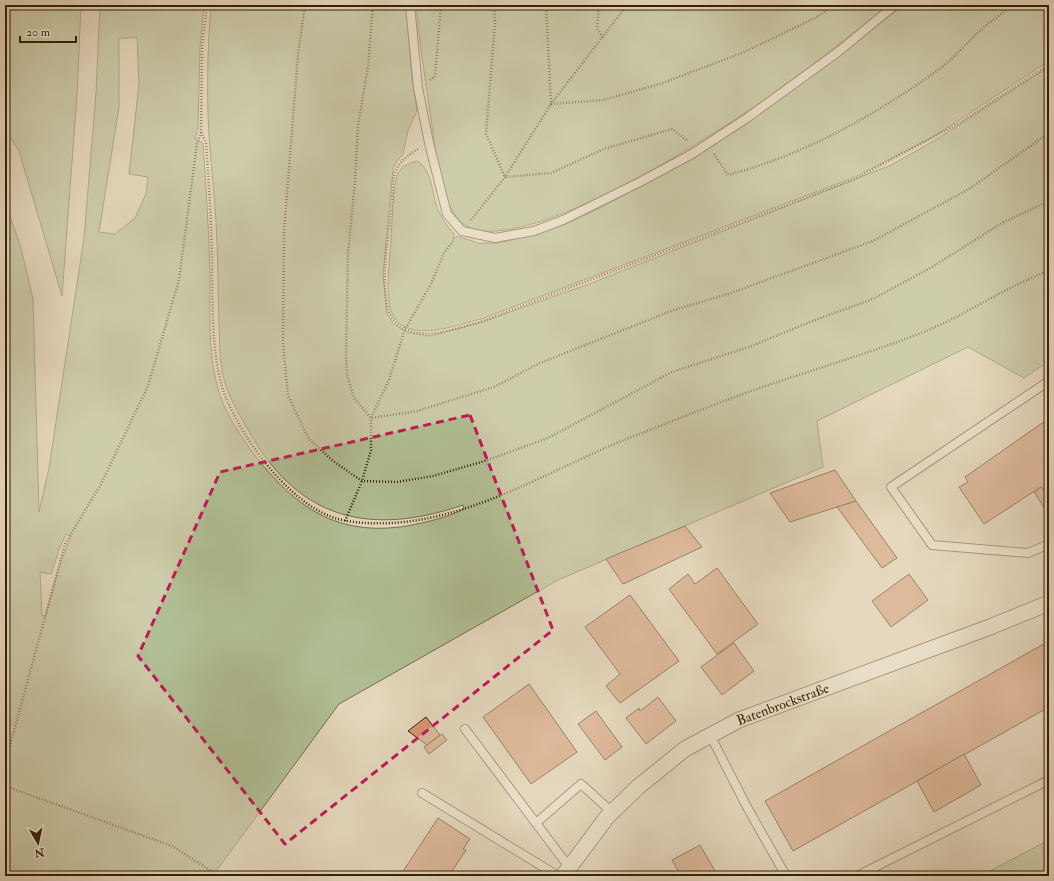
<svg xmlns="http://www.w3.org/2000/svg" width="1054" height="881" viewBox="0 0 1054 881" font-family="'IM FELL Double Pica',serif">
<style>
.green{fill:#b1bf94;stroke:#736f4c;fill-rule:evenodd}
.building{fill:#d69674;stroke:#351f03}
.lines{fill:none;stroke-linecap:round;stroke-linejoin:round}
.service-casing{stroke:#614d32;stroke-width:10}
.minor-casing{stroke:#614d32;stroke-width:17}
.path{stroke:#351f03;stroke-width:2.5;stroke-dasharray:1 2;stroke-linecap:butt}
.service{stroke:#eee6d4;stroke-width:8}
.minor{stroke:#eee6d4;stroke-width:15}
.marked{fill:none;stroke:#c2185b;stroke-width:3;stroke-dasharray:8 5;stroke-linejoin:round}
.labels{text-anchor:middle;stroke-width:4;stroke-linejoin:round;paint-order:stroke}
.street-label{font-size:14px;fill:#351f03;stroke:#eee6d4}
</style>
<rect width="100%" height="100%" fill="#e5d8bd"/>
<filter id="stains"><feTurbulence type="fractalNoise" baseFrequency=".005" numOctaves="4"/><feColorMatrix values="0 0 0 0 .2 0 0 0 0 .09 0 0 0 0 .02 0 0 0 .5 -.17"/></filter>
<radialGradient id="worn" r=".72"><stop offset=".6" stop-color="#630" stop-opacity="0"/><stop offset="1" stop-color="#630" stop-opacity=".3"/></radialGradient>
<!-- green -->
<g class="green">
<path d="M 5,5 L 81,5 L 77,95 L 62,296 L 19,151 L 5,129 Z"/>
<path d="M 100,5 L 204,5 L 200,48 L 198,128 L 195,139 L 203,143 C 206,187 209,232 210,276 C 210,311 208,347 216,381 C 221,407 238,432 253,453 C 295,507 336,537 407,526 C 427,522 446,518 464,509 L 463,505 C 372,536 301,521 251,435 C 241,417 229,399 224,379 C 219,361 220,342 219,324 C 218,290 218,256 216,221 C 214,186 209,150 208,115 C 207,78 208,42 211,5 L 406,5 L 412,79 L 417,111 L 408,130 L 403,154 L 396,162 L 393,169 L 383,275 L 387,313 L 393,323 L 401,329 L 410,333 L 430,336 L 482,322 L 589,284 L 891,165 L 934,141 L 1049,67 L 1049,361 L 1024,378 L 968,347 L 817,421 L 823,467 L 558,580 L 339,704 L 217,870 L 209,876 L 5,876 L 5,217 L 10,216 L 21,248 L 33,299 L 39,512 L 49,468 L 84,238 L 96,93 ZM 137,37 L 139,84 L 129,174 L 148,177 L 146,194 L 135,218 L 115,234 L 99,232 L 119,107 L 119,39 ZM 66,534 L 71,536 L 60,564 L 45,617 L 42,615 L 40,572 L 51,574 L 60,547 Z"/>
<path d="M 416,5 L 888,5 C 829,53 769,100 704,139 C 663,165 503,261 461,222 C 438,200 435,143 430,112 C 425,77 419,41 416,5 Z"/>
<path d="M 903,5 L 1049,5 L 1049,61 L 933,137 L 855,177 L 481,319 C 457,325 409,344 393,315 C 384,301 390,257 391,240 C 392,227 393,182 398,173 C 403,165 410,163 418,161 C 434,175 431,192 438,210 C 442,219 448,227 454,234 L 453,239 L 457,236 L 478,243 L 496,243 L 512,240 L 566,224 L 600,208 L 678,167 L 726,137 L 842,54 Z"/>
<path d="M 1049,840 L 1049,876 L 980,876 Z"/>
</g>
<!-- building -->
<g class="building">
<path d="M 1045,421 L 1049,427 L 1049,487 L 1044,491 L 1041,487 L 984,524 L 959,487 L 968,482 L 965,477 Z"/>
<path d="M 835,470 L 856,501 L 790,522 L 770,493 Z"/>
<path d="M 1041,487 L 1044,491 L 1049,487 L 1049,511 L 1047,512 L 1034,492 Z"/>
<path d="M 856,501 L 897,558 L 882,568 L 837,507 Z"/>
<path d="M 685,526 L 702,547 L 623,584 L 606,559 Z"/>
<path d="M 717,568 L 758,624 L 717,654 L 669,589 L 688,574 L 695,584 Z"/>
<path d="M 909,574 L 928,600 L 891,627 L 872,601 Z"/>
<path d="M 630,595 L 679,661 L 620,703 L 606,686 L 620,674 L 585,627 Z"/>
<path d="M 1049,641 L 1049,707 L 793,851 L 765,801 Z"/>
<path d="M 734,643 L 754,671 L 722,695 L 701,667 Z"/>
<path d="M 529,684 L 577,752 L 531,784 L 483,717 Z"/>
<path d="M 658,697 L 676,721 L 646,744 L 626,718 L 639,708 L 640,711 Z"/>
<path d="M 596,711 L 622,747 L 605,760 L 578,724 Z"/>
<path d="M 426,717 L 440,735 L 427,745 L 408,731 Z"/>
<path d="M 442,734 L 447,740 L 429,754 L 424,747 Z"/>
<path d="M 964,754 L 981,785 L 934,812 L 917,781 Z"/>
<path d="M 438,818 L 470,839 L 463,849 L 466,850 L 449,876 L 400,876 Z"/>
<path d="M 700,845 L 715,871 L 706,876 L 681,876 L 672,860 Z"/>
</g>
<g class="lines">
<!-- service casing -->
<g class="service-casing">
<g id="service">
<path d="M 410,5 L 418,88 L 429,143 L 447,214 L 462,231 L 495,238 L 534,231 L 563,220 L 640,182 L 692,154 L 747,118 L 838,52 L 895,5"/>
<path d="M 1049,381 L 891,487 L 932,545 L 1028,553 L 1049,544"/>
<path d="M 465,729 L 569,867"/>
<path d="M 710,735 L 747,807 L 786,876"/>
<path d="M 422,793 L 558,876"/>
<path d="M 536,823 L 581,784 L 612,812"/>
<path d="M 857,876 L 1049,780"/>
</g>
</g>
<!-- minor casing -->
<g class="minor-casing">
<g id="minor">
<path id="s1" d="M 563,876 L 607,817 L 638,787 L 685,749 L 739,720 L 990,627 L 1049,603"/>
</g>
</g>
<!-- path -->
<g class="path">
<path d="M 305,5 L 298,55 L 284,231 L 283,343 L 288,396 L 309,439 L 333,461 L 362,481 L 397,482 L 433,476 L 488,460 L 548,438 L 672,372 L 749,347 L 815,320 L 873,299 L 932,267 L 1002,223 L 1049,201"/>
<path d="M 373,5 L 368,67 L 358,125 L 355,181 L 348,254 L 346,356 L 347,375 L 354,398 L 371,418 L 417,411 L 494,387 L 540,363 L 671,311 L 731,293 L 873,241 L 969,189 L 1049,133"/>
<path d="M 494,5 L 495,23 L 486,134 L 505,177 L 551,173 L 604,149 L 672,129 L 688,141"/>
<path d="M 546,5 L 551,104 L 603,100 L 660,84 L 742,53 L 815,18 L 834,5"/>
<path d="M 599,5 L 597,28 L 603,38"/>
<path d="M 5,79 L 6,82"/>
<path d="M 430,80 L 435,77 L 441,5"/>
<path d="M 201,132 L 206,143 C 209,181 211,218 212,256 C 213,298 210,359 226,398 C 245,443 295,513 347,521 C 447,536 536,476 624,440 C 660,426 697,411 735,397 C 796,374 860,357 921,333 C 965,316 1004,287 1049,271"/>
<path d="M 418,149 C 409,154 399,162 395,172 C 392,181 393,194 392,203 C 389,236 380,276 388,309 C 391,317 397,326 405,329 C 428,340 457,328 480,322 L 855,179 L 961,122 L 1049,65"/>
<path d="M 714,154 L 728,175 C 804,155 878,114 942,67 C 956,56 968,41 982,29 C 991,21 1003,13 1013,5"/>
<path d="M 471,220 L 505,177 L 551,104 L 627,5"/>
<path d="M 345,521 L 362,481 L 371,450 L 371,418 L 389,380 L 405,329 L 431,284 L 444,253 L 454,240"/>
<path d="M 5,764 L 65,544 L 101,484 L 148,386 L 179,280 L 197,143 L 201,132 L 202,47 L 207,5"/>
<path d="M 5,786 L 172,846 L 219,876"/>
</g>
<!-- service -->
<use href="#service" class="service"/>
<!-- minor -->
<use href="#minor" class="minor"/>
</g>
<!-- marked area -->
<path d="M0 0H1054V881H0ZM 470,415 L 553,630 L 285,844 L 138,656 L 220,472 Z" fill="#e5d8bd" fill-opacity=".55" fill-rule="evenodd"/>
<path class="marked" d="M 470,415 L 553,630 L 285,844 L 138,656 L 220,472 Z"/>
<g class="labels">
<!-- street labels -->
<g class="street-label">
<text dy="5" stroke="none"><textPath href="#s1" startOffset="285">Batenbrockstraße</textPath></text>
</g>
</g>
<!-- margin -->
<rect width="1054" height="881" fill="none" stroke="#e5d8bd" stroke-width="20"/>
<rect x="6" y="6" width="1042" height="869" fill="none" stroke="#351f03" stroke-width="2"/>
<rect x="10" y="10" width="1034" height="861" fill="none" stroke="#351f03"/>
<!-- north arrow -->
<g transform="translate(38 843) rotate(171)" stroke="#eee6d4" stroke-width="3" paint-order="stroke">
<path d="M0-3L7 15L0 10L-7 15Z" fill="#351f03"/>
<text y="-6" font-size="11" font-weight="bold" text-anchor="middle" fill="#351f03">N</text>
</g>
<!-- scale -->
<path d="M20 36v6h56v-6" fill="none" stroke="#351f03" stroke-width="2"/>
<text x="26" y="36" font-size="12" fill="#351f03" stroke="#eee6d4" stroke-width="3" paint-order="stroke">20 m</text>
<rect width="100%" height="100%" filter="url(#stains)"/>
<rect width="100%" height="100%" fill="url(#worn)"/>
</svg>
